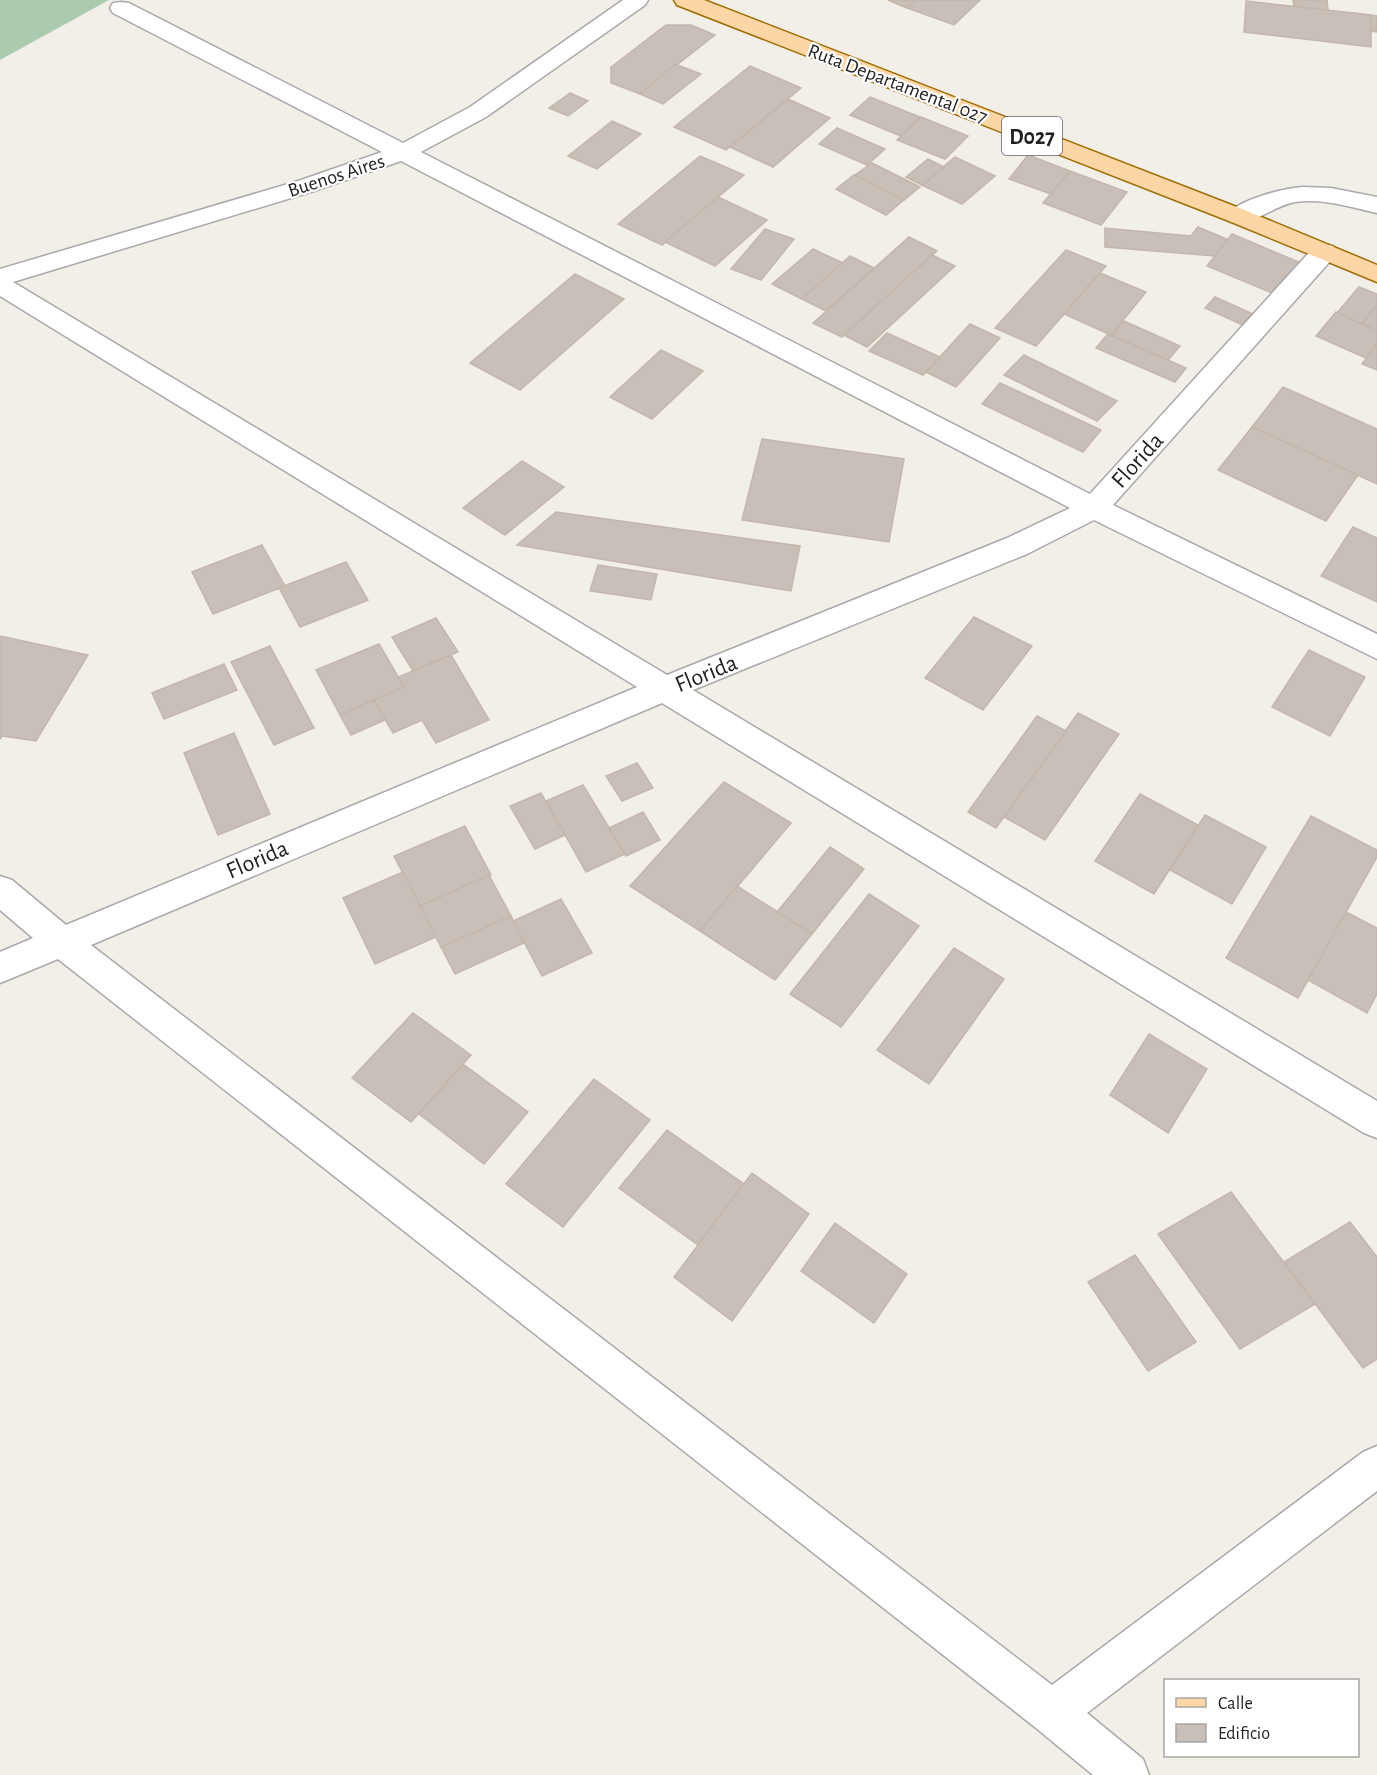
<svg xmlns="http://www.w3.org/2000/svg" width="1377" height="1775" viewBox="0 0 1377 1775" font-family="'Alegreya Sans',sans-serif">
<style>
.cemetery{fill:#aacbaf}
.building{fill:#c7bfb8;stroke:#c4b6ab;stroke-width:1.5}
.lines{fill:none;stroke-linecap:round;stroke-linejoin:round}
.minor-casing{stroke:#a9a9a9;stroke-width:3}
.major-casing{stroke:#a06b00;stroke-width:3}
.minor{fill:#fff;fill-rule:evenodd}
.major{fill:#fcd6a4;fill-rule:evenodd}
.labels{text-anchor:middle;stroke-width:4.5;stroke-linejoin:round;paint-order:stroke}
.far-street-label{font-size:20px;fill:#222;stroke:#fff}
.shield{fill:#fff;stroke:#646464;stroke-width:1.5}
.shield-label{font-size:22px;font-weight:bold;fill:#222}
.street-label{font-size:24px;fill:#222;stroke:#fff}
</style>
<rect width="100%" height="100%" fill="#f2efe9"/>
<!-- cemetery -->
<path class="cemetery" d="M 0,0 L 109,0 L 0,60 Z"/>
<!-- building -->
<g class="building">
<path d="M 888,0 L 915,0 L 907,8 Z"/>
<path d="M 915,0 L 980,0 L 954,25 L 907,8 Z"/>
<path d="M 1293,0 L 1327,0 L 1328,10 L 1294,7 Z"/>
<path d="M 1246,1 L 1371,15 L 1371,47 L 1244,32 Z"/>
<path d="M 1371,15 L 1377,16 L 1377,32 L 1371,31 Z"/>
<path d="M 666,25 L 691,25 L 715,35 L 640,94 L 611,83 L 611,67 Z"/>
<path d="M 675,64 L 701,74 L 663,104 L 640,94 Z"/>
<path d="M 750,66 L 801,88 L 726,150 L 674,127 Z"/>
<path d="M 570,93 L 588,101 L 568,116 L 549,108 Z"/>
<path d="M 870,97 L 920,117 L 901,136 L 850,115 Z"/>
<path d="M 788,99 L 830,118 L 773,167 L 730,147 Z"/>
<path d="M 921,117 L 968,136 L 945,159 L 897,140 Z"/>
<path d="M 612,121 L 641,134 L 597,169 L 568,156 Z"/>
<path d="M 837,128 L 885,149 L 867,165 L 819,144 Z"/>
<path d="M 1028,155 L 1070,171 L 1051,194 L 1009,179 Z"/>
<path d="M 700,156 L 744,175 L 662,245 L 618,224 Z"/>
<path d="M 955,157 L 995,176 L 962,204 L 922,185 Z"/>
<path d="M 928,159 L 944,167 L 922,185 L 906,177 Z"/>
<path d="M 872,163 L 920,187 L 904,200 L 855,175 Z"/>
<path d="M 1070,171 L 1127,192 L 1101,225 L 1043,203 Z"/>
<path d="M 854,175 L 904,200 L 886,215 L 836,189 Z"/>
<path d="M 718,197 L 767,220 L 715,266 L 665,242 Z"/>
<path d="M 1198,227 L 1229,240 L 1215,256 L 1105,247 L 1105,228 L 1191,236 Z"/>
<path d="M 765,229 L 794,239 L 761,280 L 731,269 Z"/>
<path d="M 1232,234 L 1301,263 L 1272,293 L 1207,266 Z"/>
<path d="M 909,237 L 937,251 L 842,337 L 813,323 Z"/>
<path d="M 813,249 L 843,263 L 802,299 L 772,284 Z"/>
<path d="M 1066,250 L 1106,266 L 1036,346 L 995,328 Z"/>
<path d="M 932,255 L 955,266 L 867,347 L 844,335 Z"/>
<path d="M 850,256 L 874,268 L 826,311 L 802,299 Z"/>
<path d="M 1100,273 L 1146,292 L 1111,335 L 1064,314 Z"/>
<path d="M 575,274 L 624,299 L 520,390 L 470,363 Z"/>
<path d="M 1359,287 L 1377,294 L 1377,305 L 1362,324 L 1337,313 Z"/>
<path d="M 1215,297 L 1253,314 L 1243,325 L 1205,308 Z"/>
<path d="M 1377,305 L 1377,331 L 1362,324 Z"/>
<path d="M 1336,312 L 1377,331 L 1377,344 L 1366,358 L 1316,336 Z"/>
<path d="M 1124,321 L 1180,346 L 1168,360 L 1112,336 Z"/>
<path d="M 970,324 L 1000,338 L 956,387 L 926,372 Z"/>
<path d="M 887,333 L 940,357 L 923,375 L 869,351 Z"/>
<path d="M 1108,334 L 1168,360 L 1186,368 L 1175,382 L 1096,348 Z"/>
<path d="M 1377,344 L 1377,370 L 1362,364 Z"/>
<path d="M 661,350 L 703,371 L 652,419 L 610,397 Z"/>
<path d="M 1024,355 L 1117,401 L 1097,421 L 1004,375 Z"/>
<path d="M 1000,383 L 1101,430 L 1083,452 L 982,404 Z"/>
<path d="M 1283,387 L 1377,429 L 1377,484 L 1252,427 Z"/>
<path d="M 1252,427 L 1358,475 L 1326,521 L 1218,470 Z"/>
<path d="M 762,439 L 904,459 L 889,542 L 742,520 Z"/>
<path d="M 522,461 L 564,487 L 505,535 L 463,508 Z"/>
<path d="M 556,512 L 800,546 L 791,591 L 517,545 Z"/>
<path d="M 1353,527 L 1377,538 L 1377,602 L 1321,576 Z"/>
<path d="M 262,545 L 285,586 L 213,614 L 192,572 Z"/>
<path d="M 346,562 L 368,600 L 300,627 L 279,588 Z"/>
<path d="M 598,565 L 657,574 L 651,600 L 590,591 Z"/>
<path d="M 974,617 L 1032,646 L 983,710 L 925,678 Z"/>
<path d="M 436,618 L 458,652 L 413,671 L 392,637 Z"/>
<path d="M 0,636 L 88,655 L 36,741 L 2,736 L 0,739 Z"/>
<path d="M 379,644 L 404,687 L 340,715 L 316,670 Z"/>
<path d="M 270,646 L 314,728 L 274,745 L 231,662 Z"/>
<path d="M 1309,650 L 1365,677 L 1330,736 L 1272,707 Z"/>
<path d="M 451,655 L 489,720 L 436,743 L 422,720 L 393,733 L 374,700 L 404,687 L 398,677 Z"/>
<path d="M 224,664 L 237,690 L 164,719 L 152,693 Z"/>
<path d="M 374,700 L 385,720 L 351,735 L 340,715 Z"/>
<path d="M 1078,713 L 1119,734 L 1045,840 L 1004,817 Z"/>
<path d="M 1037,716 L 1066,731 L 996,828 L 968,812 Z"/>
<path d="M 234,733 L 270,814 L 218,835 L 184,753 Z"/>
<path d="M 637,763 L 653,788 L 622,801 L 606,776 Z"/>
<path d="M 724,782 L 791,823 L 700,931 L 630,886 Z"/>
<path d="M 583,785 L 625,854 L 586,872 L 546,801 Z"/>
<path d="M 541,793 L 565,835 L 535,849 L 510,806 Z"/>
<path d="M 1140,794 L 1198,825 L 1154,894 L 1095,861 Z"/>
<path d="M 643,812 L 660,840 L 626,856 L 609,828 Z"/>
<path d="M 1205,815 L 1266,847 L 1232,904 L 1170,870 Z"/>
<path d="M 1311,816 L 1377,850 L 1377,857 L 1298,998 L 1226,958 Z"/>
<path d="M 465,826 L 491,875 L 420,906 L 394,856 Z"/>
<path d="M 830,847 L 864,869 L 812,934 L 777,912 Z"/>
<path d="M 403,872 L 436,937 L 375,964 L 343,898 Z"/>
<path d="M 489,875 L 511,916 L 441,947 L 420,906 Z"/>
<path d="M 737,886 L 812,934 L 775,980 L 700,931 Z"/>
<path d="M 869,894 L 919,926 L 841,1027 L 790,994 Z"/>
<path d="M 561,899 L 592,953 L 542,976 L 513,921 Z"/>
<path d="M 1346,912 L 1377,928 L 1377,994 L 1367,1013 L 1308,980 Z"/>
<path d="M 511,916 L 524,943 L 455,974 L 441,947 Z"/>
<path d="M 954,948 L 1004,979 L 929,1084 L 877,1050 Z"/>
<path d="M 413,1013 L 471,1055 L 411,1122 L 352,1078 Z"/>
<path d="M 1149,1034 L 1207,1069 L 1168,1133 L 1110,1095 Z"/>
<path d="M 463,1064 L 528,1112 L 484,1164 L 419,1114 Z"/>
<path d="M 594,1079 L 650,1120 L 563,1227 L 506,1184 Z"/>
<path d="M 667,1130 L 744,1184 L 698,1245 L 619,1188 Z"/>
<path d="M 752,1173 L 809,1214 L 732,1321 L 674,1277 Z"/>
<path d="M 1231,1192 L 1315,1304 L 1240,1349 L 1158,1234 Z"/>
<path d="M 1350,1222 L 1377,1257 L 1377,1359 L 1363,1368 L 1284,1262 Z"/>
<path d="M 835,1223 L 907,1274 L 874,1323 L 801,1271 Z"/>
<path d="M 1135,1255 L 1196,1342 L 1148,1371 L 1088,1282 Z"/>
</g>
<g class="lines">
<!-- minor casing -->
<g class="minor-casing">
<g id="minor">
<path d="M 623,0 L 648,0 L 645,5 L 486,117 L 421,152 L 1090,494 L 1315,246 L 1324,244 L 1333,246 L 1336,252 L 1333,258 L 1113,505 L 1377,634 L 1377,659 L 1094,520 L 1027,554 L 693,690 L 1377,1101 L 1377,1138 L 1364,1133 L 662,703 L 91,945 L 1052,1685 L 1363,1452 L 1377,1446 L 1377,1491 L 1087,1713 L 1143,1759 L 1149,1775 L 1093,1775 L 1036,1728 L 58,959 L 0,983 L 0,952 L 33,938 L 0,910 L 0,876 L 12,880 L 66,925 L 637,687 L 0,296 L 0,269 L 298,181 L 382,152 L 113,13 L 110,8 L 113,3 L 121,2 L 129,3 L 403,143 L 470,107 ZM 401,161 L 1070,508 L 1007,538 L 667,675 L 13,282 L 314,191 Z"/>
<path d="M 1303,187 L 1331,188 L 1377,197 L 1377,213 C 1350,207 1323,198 1295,202 C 1273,206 1252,227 1229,221 L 1226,216 C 1236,200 1284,188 1303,187 Z"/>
</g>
</g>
<!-- major casing -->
<g class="major-casing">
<path id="major" d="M 674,0 L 704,0 L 1247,211 L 1377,265 L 1377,282 L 1229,221 L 677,5 Z"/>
</g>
<!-- minor -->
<use href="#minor" class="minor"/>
<!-- major -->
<use href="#major" class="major"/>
</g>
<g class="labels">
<!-- far-street labels -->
<g class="far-street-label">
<text transform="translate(898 83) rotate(21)" y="7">Ruta Departamental 027</text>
<text transform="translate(336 175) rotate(-18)" y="7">Buenos Aires</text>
</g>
<!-- shield labels -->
<rect class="shield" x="1002" y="117" width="60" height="38" rx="4.5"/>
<g class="shield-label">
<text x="1032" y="144">D027</text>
</g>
<!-- street labels -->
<g class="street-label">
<text transform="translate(1137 460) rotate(-48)" y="8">Florida</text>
<text transform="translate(706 673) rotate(-22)" y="8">Florida</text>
<text transform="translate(257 859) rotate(-23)" y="8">Florida</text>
</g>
</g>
<!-- legend -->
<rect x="1164" y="1679" width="195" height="78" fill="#ffffff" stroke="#a7a7a7" stroke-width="1.5"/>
<rect x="1176" y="1698" width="30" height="9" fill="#fcd6a4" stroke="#a7a7a7" stroke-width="1.5"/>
<text x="1218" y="1709" font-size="18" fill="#222222">Calle</text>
<rect x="1176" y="1724" width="30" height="18" fill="#c7bfb8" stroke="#a7a7a7" stroke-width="1.5"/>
<text x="1218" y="1739" font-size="18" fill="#222222">Edificio</text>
</svg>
